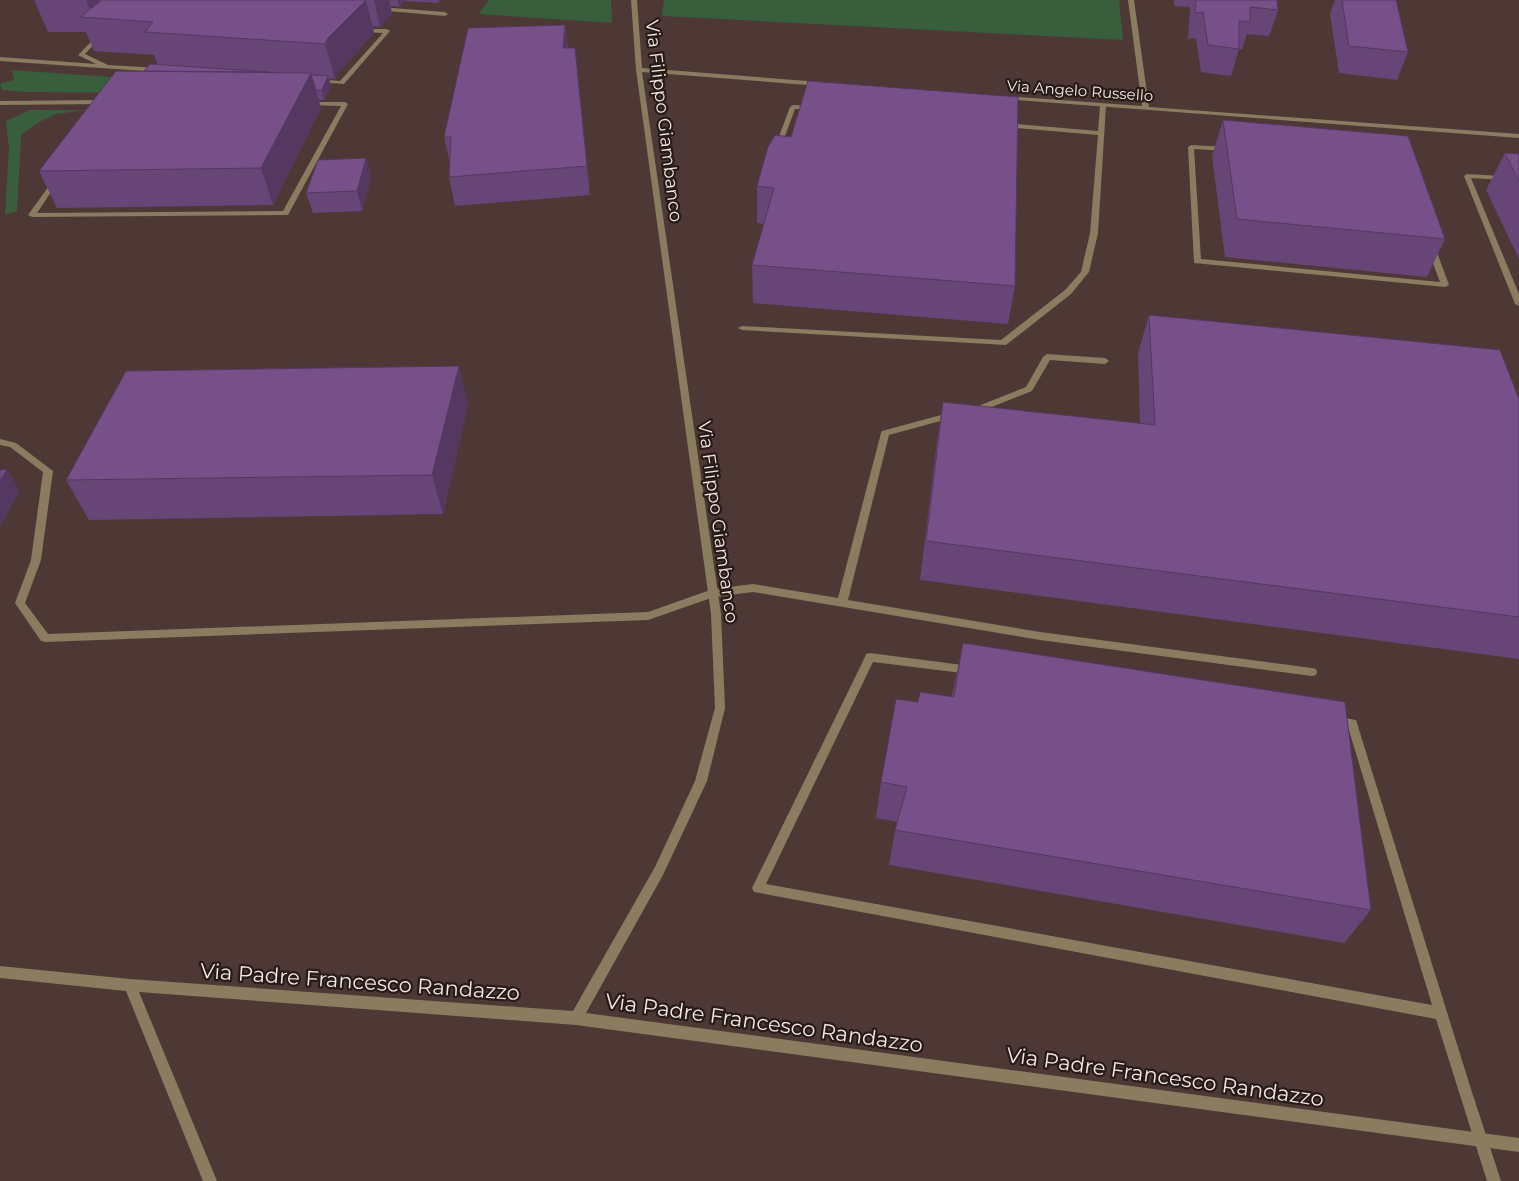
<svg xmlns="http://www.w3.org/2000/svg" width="1519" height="1181" viewBox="0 0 1519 1181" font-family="Montserrat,sans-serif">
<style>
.industrial{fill:#4d3836}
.green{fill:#385e3c}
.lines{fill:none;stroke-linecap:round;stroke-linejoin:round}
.service{fill:#897c5f;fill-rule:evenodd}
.minor{fill:#897c5f;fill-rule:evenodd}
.wall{fill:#674576}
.shaded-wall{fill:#543860}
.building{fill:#785089;stroke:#543860}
.labels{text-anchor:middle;stroke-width:4.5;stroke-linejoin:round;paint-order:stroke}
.far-street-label{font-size:15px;fill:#f5e5df;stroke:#261b17}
.street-label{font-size:18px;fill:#f5e5df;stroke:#261b17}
.near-street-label{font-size:21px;fill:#f5e5df;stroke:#261b17}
</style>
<rect width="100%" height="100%" fill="#483026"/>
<!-- industrial -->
<rect class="industrial" x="0" y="0" width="1519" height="1181"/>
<!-- green -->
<g class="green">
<path d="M 489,0 L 611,0 L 612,23 L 479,14 Z"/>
<path d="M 664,0 L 1119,0 L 1123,40 L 662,16 Z"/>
<path d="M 12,70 L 169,81 L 156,93 L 25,92 L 2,90 L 0,84 L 14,80 Z"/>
<path d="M 30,110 L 87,110 L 55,114 L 36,124 L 21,135 L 17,211 L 5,215 L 9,148 L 6,121 Z"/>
</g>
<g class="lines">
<!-- service -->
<g class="service">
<path d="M 379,7 L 445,12 L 448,14 L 445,16 L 377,10 L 376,9 Z"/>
<path d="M 360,29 L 387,29 L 390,31 L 344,84 L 316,82 L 316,80 L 318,79 L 340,81 L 383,33 L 362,32 L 359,30 Z"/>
<path d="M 99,34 L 101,35 L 101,37 L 85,54 L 108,65 L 159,68 L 162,70 L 159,72 L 0,61 L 0,57 L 96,64 L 78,55 Z"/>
<path d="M 0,101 L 104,100 L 107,102 L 104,104 L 0,105 Z"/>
<path d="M 306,102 L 345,102 L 348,104 L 288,215 L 32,217 L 28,215 L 54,179 L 56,178 L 59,180 L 37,213 L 283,211 L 341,106 L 304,105 L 304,103 Z"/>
<path d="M 1103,104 L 1106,106 L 1098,233 L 1089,272 L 1071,294 L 1006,345 L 742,330 L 738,328 L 742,326 L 1001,340 L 1065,290 L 1081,272 L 1090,233 L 1098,135 L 1004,127 L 1001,125 L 1004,123 L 1098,131 L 1100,106 Z"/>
<path d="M 793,105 L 812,106 L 815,108 L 812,110 L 795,109 L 781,147 L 776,148 L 775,147 L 790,107 Z"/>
<path d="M 1191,145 L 1227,147 L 1230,149 L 1227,151 L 1194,149 L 1201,259 L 1440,282 L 1427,247 L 1431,245 L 1435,247 L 1449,285 L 1445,287 L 1194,263 L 1188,147 Z"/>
<path d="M 1467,174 L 1519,177 L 1519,181 L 1471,178 L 1519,294 L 1519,306 L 1515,304 L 1464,176 Z"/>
<path d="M 1047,354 L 1105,358 L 1109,361 L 1105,364 L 1050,360 L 1032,391 L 979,412 L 973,412 L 972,410 L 973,408 L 1026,387 L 1043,357 Z"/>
<path d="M 952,412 L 956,415 L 955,417 L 889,435 L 848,600 L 1040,632 L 1312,668 L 1316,669 L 1317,672 L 1316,675 L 1312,676 L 1040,640 L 753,592 L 714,597 L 648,620 L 45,642 L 41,641 L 15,603 L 31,560 L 43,472 L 10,447 L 0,445 L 0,439 L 16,443 L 53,471 L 41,560 L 25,603 L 48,634 L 648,612 L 713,589 L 753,584 L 838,598 L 881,433 L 882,431 Z"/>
<path d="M 870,653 L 970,666 L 974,667 L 975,670 L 974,673 L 970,674 L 873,662 L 766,884 L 1432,1005 L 1348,727 L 1330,723 L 1329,720 L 1330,717 L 1334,716 L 1356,720 L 1470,1086 L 1501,1181 L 1487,1181 L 1436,1019 L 754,892 L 752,888 L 754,884 L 865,657 L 866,654 Z"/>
</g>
<!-- minor -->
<g class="minor">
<path d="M 631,0 L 637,0 L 642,68 L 820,82 L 823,84 L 820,86 L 642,72 L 721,614 L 725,708 L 707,781 L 663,875 L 586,1013 L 1519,1138 L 1519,1152 L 576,1025 L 139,992 L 217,1181 L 203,1181 L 126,991 L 0,978 L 0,966 L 130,979 L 573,1011 L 655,867 L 695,781 L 715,708 L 711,614 L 636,70 Z"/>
<path d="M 1128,0 L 1134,0 L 1149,107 L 1519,134 L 1519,138 L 1004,99 L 1004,97 L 1006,96 L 1142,106 Z"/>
</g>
</g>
<!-- wall -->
<g class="wall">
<path d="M 34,0 L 440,0 L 438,3 L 405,1 L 399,7 L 391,6 L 392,14 L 380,27 L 373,26 L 374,33 L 338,73 L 335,79 L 329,78 L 331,86 L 324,100 L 318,100 L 321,108 L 273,205 L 57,208 L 39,171 L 144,71 L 158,65 L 154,55 L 94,51 L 86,32 L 48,32 Z"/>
<path d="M 1174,0 L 1277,0 L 1278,10 L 1269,36 L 1247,34 L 1242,49 L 1239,49 L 1231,76 L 1201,72 L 1196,38 L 1188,39 L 1190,7 L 1174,6 Z"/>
<path d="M 1335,0 L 1396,0 L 1408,52 L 1397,80 L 1339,73 L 1330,14 Z"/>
<path d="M 565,25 L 568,48 L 575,48 L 590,195 L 455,206 L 449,177 L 450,163 L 444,137 Z"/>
<path d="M 1223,120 L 1445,239 L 1427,277 L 1225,257 L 1212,156 Z"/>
<path d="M 768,147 L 1015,286 L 1008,324 L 753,303 L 752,265 L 764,224 L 757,223 L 757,186 Z"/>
<path d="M 1505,153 L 1519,154 L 1519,259 L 1486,190 Z"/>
<path d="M 366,158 L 371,178 L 362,211 L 313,213 L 306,193 Z"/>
<path d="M 1149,315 L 1519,399 L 1519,659 L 920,580 L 937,441 L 943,402 L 1140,424 L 1138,353 Z"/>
<path d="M 468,405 L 443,514 L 89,520 L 66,480 Z"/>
<path d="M 963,643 L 1371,910 L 1344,943 L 889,865 L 895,830 L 897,822 L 876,818 L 881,782 L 918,702 L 952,696 Z"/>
</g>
<!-- shaded-wall -->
<g class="shaded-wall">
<path d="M 86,0 L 98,0 L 105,19 L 93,18 Z"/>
<path d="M 366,0 L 374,33 L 338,73 L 335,79 L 325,44 L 328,38 Z"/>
<path d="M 374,0 L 389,0 L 392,14 L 380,27 Z"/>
<path d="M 398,0 L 405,0 L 405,1 L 399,7 Z"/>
<path d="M 565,25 L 568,51 L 563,48 Z"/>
<path d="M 311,73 L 321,108 L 273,205 L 261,168 Z"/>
<path d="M 328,76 L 331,86 L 324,100 L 322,90 Z"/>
<path d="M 366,158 L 371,178 L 362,211 L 357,191 Z"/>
<path d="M 459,366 L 468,405 L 443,514 L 432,475 Z"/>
<path d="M 7,469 L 20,491 L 0,527 L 0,481 Z"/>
</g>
<!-- building -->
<g class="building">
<path d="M 102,0 L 366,0 L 328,38 L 325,44 L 145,32 L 153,22 L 80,17 Z"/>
<path d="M 1196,0 L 1277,0 L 1278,10 L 1250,7 L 1250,22 L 1239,21 L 1239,49 L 1208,45 L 1203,12 L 1195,13 Z"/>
<path d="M 1342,0 L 1396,0 L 1408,52 L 1349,46 Z"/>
<path d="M 565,25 L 563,48 L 575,48 L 587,166 L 449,177 L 451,137 L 444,137 L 468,28 Z"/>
<path d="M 150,64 L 269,72 L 144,71 Z"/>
<path d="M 116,71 L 311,73 L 261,168 L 39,171 Z"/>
<path d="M 311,75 L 328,76 L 322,90 L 316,90 Z"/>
<path d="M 808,81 L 1018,97 L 1015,286 L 752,265 L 774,188 L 757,186 L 768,147 L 775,135 L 791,137 Z"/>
<path d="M 1223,120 L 1408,136 L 1445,239 L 1237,219 Z"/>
<path d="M 1505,153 L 1519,154 L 1519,181 Z"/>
<path d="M 366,158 L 357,191 L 306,193 L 318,160 Z"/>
<path d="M 1149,315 L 1500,350 L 1519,399 L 1519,617 L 926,541 L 943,402 L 1155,425 Z"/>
<path d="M 459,366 L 432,475 L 66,480 L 126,371 Z"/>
<path d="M 7,469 L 0,481 L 0,470 Z"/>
<path d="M 963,643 L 1345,702 L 1371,910 L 895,830 L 907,787 L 881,782 L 896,699 L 918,702 L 920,692 L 954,697 Z"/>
</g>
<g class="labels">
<!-- far-street labels -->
<g class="far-street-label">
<text transform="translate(1080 91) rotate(4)" y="5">Via Angelo Russello</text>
</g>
<!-- street labels -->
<g class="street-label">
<text transform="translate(664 121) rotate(83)" y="6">Via Filippo Giambanco</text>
<text transform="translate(718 522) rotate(82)" y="6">Via Filippo Giambanco</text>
</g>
<!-- near-street labels -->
<g class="near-street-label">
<text transform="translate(360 982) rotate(4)" y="7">Via Padre Francesco Randazzo</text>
<text transform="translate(764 1023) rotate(8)" y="7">Via Padre Francesco Randazzo</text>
<text transform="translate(1165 1077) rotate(8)" y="7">Via Padre Francesco Randazzo</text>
</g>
</g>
</svg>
